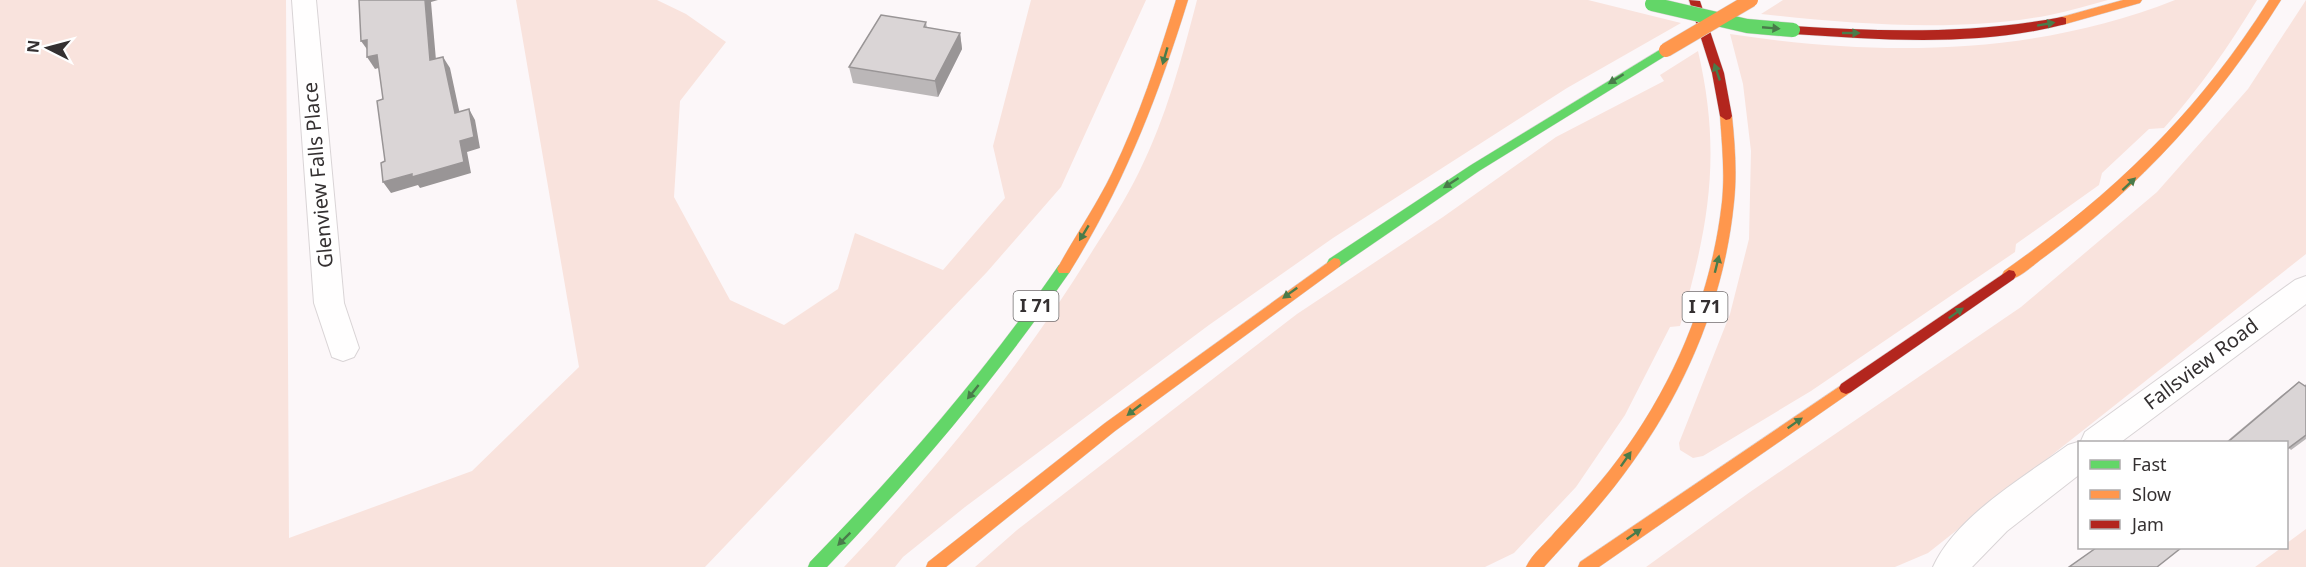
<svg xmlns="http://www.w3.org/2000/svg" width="2306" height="567" viewBox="0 0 2306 567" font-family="'Noto Sans',sans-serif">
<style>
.green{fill:#f9e3dd}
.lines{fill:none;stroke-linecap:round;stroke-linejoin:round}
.street-casing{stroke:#d9d4d6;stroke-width:2}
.fast-casing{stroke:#d9d4d6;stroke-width:1}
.slow-casing{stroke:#d9d4d6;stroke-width:1}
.jam-casing{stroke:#d9d4d6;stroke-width:1}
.street{fill:#fffefe;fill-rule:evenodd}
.fast{fill:#63d668;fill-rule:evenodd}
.slow{fill:#ff974d;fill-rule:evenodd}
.jam{fill:#b3261e;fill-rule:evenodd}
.fast-bridge-casing{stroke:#d9d4d6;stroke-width:15;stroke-linecap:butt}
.slow-bridge-casing{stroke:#d9d4d6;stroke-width:15;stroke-linecap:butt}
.fast-bridge{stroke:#63d668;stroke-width:14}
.slow-bridge{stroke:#ff974d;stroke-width:14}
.wall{fill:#bbb7b8}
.shaded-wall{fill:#999596}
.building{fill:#dad5d6;stroke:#999596;stroke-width:1.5}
.oneway{fill:#497b4a}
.labels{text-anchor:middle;stroke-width:6;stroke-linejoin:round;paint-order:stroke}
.shield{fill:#fff;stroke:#716e6f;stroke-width:1.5}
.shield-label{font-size:18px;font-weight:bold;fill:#343031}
.street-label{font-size:20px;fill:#343031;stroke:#fff}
</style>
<rect width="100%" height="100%" fill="#fcf7f9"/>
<!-- green -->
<g class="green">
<path d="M 0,0 L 286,0 L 289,538 L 472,471 L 579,367 L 516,0 L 657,0 L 686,14 L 726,42 L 680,101 L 674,197 L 730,300 L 784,325 L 838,289 L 855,233 L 943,270 L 1005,198 L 993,146 L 1031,0 L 1146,0 L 1061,187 L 987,272 L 705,567 L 0,567 Z"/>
<path d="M 1197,0 L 1588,0 L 1681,23 L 1567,88 L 1333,238 L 1209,325 L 965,507 L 903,557 L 895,567 L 844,567 C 937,469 1022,365 1093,250 C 1109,225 1126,199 1139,172 C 1166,118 1182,58 1197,0 Z"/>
<path d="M 1783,0 L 2108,0 C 2089,5 2069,11 2050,15 C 1956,33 1855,24 1761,14 Z"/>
<path d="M 2175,0 L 2257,0 C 2229,46 2200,88 2164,128 L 2149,129 L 2102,173 L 2099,185 L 2016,244 L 2015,252 L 1811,391 L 1703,456 L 1693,458 L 1680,450 L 1679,443 L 1730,314 L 1749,239 L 1751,151 L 1743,84 L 1730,34 C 1879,57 2034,56 2175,0 Z"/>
<path d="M 2306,0 L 2306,254 L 1928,553 L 1895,567 L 1646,567 L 1750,492 L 2021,307 L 2157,192 L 2248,89 Z"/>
<path d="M 1698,51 C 1722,154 1709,226 1680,326 L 1670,327 L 1625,415 L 1576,487 L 1514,553 L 1485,567 L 975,567 L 1017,530 L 1297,314 L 1443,217 L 1556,137 L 1664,81 L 1660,75 Z"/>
<path d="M 2306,529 L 2306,567 L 2255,567 L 2281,548 L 2286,548 L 2287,543 Z"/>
</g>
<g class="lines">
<!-- street casing -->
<g class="street-casing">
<g id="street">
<path d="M 292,0 L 316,0 L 344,303 L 359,348 L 354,357 L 343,361 L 332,357 L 314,303 Z"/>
<path d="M 2306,276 L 2306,304 L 2121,442 L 2080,442 L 2080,474 L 2007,531 L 1972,567 L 1933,567 C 1956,516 2024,477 2068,445 L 2081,441 L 2085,432 L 2295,280 Z"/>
</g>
</g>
<!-- fast casing -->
<g class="fast-casing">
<g id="fast">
<path d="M 1666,46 L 1670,47 L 1672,50 L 1670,53 L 1479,171 L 1339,267 L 1329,267 L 1327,263 L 1329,259 L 1471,165 Z"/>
<path d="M 1064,264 L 1069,265 L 1071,269 L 1069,273 C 996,378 915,475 827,567 L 808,567 L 810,562 C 901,469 985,372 1059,265 Z"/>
</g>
</g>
<!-- slow casing -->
<g class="slow-casing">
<g id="slow">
<path d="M 1176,0 L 1188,0 C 1158,97 1123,187 1069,273 L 1059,273 L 1057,269 C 1075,236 1096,206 1112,173 C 1139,117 1158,59 1176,0 Z"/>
<path d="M 2123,0 L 2142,0 L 2140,3 L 2062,25 L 2056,21 L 2058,18 Z"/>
<path d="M 2269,0 L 2281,0 C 2217,102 2141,187 2043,258 C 2033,265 2016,283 2004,279 L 2002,275 L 2004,271 C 2114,193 2197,114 2269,0 Z"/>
<path d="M 1726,112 L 1732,116 C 1735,145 1737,174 1734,202 C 1725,296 1687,387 1632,463 C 1606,500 1575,533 1544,567 L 1526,567 C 1532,554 1546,543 1555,532 C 1574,512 1592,492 1609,471 C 1670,394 1711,300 1722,202 C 1725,173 1722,145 1720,116 Z"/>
<path d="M 1334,258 L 1339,259 L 1341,263 L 1339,267 L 1115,431 L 946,567 L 926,567 L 928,562 L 1105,423 Z"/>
<path d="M 1846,382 L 1851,384 L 1853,388 L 1851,392 L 1599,567 L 1578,567 L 1580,562 Z"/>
</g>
</g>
<!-- jam casing -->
<g class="jam-casing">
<g id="jam">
<path d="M 1689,0 L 1700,1 L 1724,73 L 1732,116 L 1730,119 L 1726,120 L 1720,116 L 1712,73 Z"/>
<path d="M 2062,17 L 2066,18 L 2066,24 C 1978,47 1883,40 1793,34 L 1787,30 L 1793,26 C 1884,32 1972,34 2062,17 Z"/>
<path d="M 2009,270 L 2014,271 L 2016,275 L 2014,279 L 1851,392 L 1846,394 L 1841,392 L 1839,388 L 1841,384 Z"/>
</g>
</g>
<!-- street -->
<use href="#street" class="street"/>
<!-- fast -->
<use href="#fast" class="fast"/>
<!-- slow -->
<use href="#slow" class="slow"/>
<!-- jam -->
<use href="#jam" class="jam"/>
<!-- fast-bridge casing -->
<g class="fast-bridge-casing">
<path id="fast-bridge" d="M 1652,4 L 1747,26 L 1793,30"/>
</g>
<!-- slow-bridge casing -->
<g class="slow-bridge-casing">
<path id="slow-bridge" d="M 1666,50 L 1751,0"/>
</g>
<!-- fast-bridge -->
<use href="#fast-bridge" class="fast-bridge"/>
<!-- slow-bridge -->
<use href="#slow-bridge" class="slow-bridge"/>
</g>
<!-- wall -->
<g class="wall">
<path d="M 926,22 L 927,28 L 960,33 L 962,49 L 938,97 L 853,83 L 849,67 Z"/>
<path d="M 2299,382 L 2304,386 L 2306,384 L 2306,439 L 2291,450 L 2289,448 L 2286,442 L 2226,442 L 2282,395 Z"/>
</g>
<!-- shaded-wall -->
<g class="shaded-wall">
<path d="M 425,0 L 438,0 L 431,2 L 437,72 L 430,60 Z"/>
<path d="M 960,33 L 962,49 L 938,97 L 935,81 Z"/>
<path d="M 367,40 L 369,52 L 361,41 Z"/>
<path d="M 377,55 L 385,66 L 375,69 L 367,57 Z"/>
<path d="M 443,57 L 450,68 L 462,124 L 455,113 Z"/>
<path d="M 469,109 L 475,120 L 480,148 L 467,152 L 471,173 L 420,188 L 418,185 L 391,193 L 383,182 L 412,174 L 460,141 Z"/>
</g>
<!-- building -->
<g class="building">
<path d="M 359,0 L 425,0 L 430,60 L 443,57 L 455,113 L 469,109 L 474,137 L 460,141 L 464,162 L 412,177 L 412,174 L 383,182 L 381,163 L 385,161 L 377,101 L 383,99 L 377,55 L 367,57 L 367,40 L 361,41 Z"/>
<path d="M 881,15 L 926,22 L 924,27 L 960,33 L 935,81 L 849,67 Z"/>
<path d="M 2299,382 L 2305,386 L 2306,386 L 2306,435 L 2286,450 L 2286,442 L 2228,442 Z"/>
<path d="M 2096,548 L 2181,548 L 2157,567 L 2069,567 Z"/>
</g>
<!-- one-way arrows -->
<defs><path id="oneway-solid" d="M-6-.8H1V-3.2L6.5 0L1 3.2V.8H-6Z" transform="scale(1.5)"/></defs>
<g class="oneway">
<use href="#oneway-solid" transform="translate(2046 24) rotate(-10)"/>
<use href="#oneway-solid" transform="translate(1771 28) rotate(5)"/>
<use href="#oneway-solid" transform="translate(1851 33)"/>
<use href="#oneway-solid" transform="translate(1165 56) rotate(106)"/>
<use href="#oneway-solid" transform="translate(1717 72) rotate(-109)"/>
<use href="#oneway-solid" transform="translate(1616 79) rotate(148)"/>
<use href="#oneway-solid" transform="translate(1451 183) rotate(147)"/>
<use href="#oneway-solid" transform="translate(2129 184) rotate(-43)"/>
<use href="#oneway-solid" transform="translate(1084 233) rotate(121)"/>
<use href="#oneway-solid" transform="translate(1717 264) rotate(-76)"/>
<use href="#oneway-solid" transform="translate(1290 293) rotate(144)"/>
<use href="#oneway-solid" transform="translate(1956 313) rotate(-35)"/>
<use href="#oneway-solid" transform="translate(973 392) rotate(129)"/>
<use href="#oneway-solid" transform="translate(1134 410) rotate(142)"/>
<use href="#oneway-solid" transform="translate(1795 423) rotate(-35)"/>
<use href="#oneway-solid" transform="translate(1626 459) rotate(-55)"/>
<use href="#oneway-solid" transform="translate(1634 534) rotate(-35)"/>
<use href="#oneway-solid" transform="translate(844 539) rotate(135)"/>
</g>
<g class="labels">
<!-- shield labels -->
<g class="shield">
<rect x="1013.5" y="291" width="45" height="30" rx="4.5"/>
<rect x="1682.5" y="292" width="45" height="30" rx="4.5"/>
</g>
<g class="shield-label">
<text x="1036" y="312">I 71</text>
<text x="1705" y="313">I 71</text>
</g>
<!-- street labels -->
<g class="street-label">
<text transform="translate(318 175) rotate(-95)" y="7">Glenview Falls Place</text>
<text transform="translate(2201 364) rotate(-37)" y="7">Fallsview Road</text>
</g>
</g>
<!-- legend -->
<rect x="2078" y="441" width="210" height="108" fill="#ffffff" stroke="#aeacad" stroke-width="1.5"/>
<rect x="2090" y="460" width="30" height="9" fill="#63d668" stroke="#aeacad" stroke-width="1.5"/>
<text x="2132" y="471" font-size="18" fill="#343031">Fast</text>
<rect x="2090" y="490" width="30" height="9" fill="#ff974d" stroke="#aeacad" stroke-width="1.5"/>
<text x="2132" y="501" font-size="18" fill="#343031">Slow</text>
<rect x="2090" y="520" width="30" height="9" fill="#b3261e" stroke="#aeacad" stroke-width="1.5"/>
<text x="2132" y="531" font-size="18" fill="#343031">Jam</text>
<!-- north arrow -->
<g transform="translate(48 48) rotate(276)" stroke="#ffffff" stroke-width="4.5" paint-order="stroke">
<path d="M0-4.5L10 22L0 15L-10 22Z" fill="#343031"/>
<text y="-9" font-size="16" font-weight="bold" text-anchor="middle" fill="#343031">N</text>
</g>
</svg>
